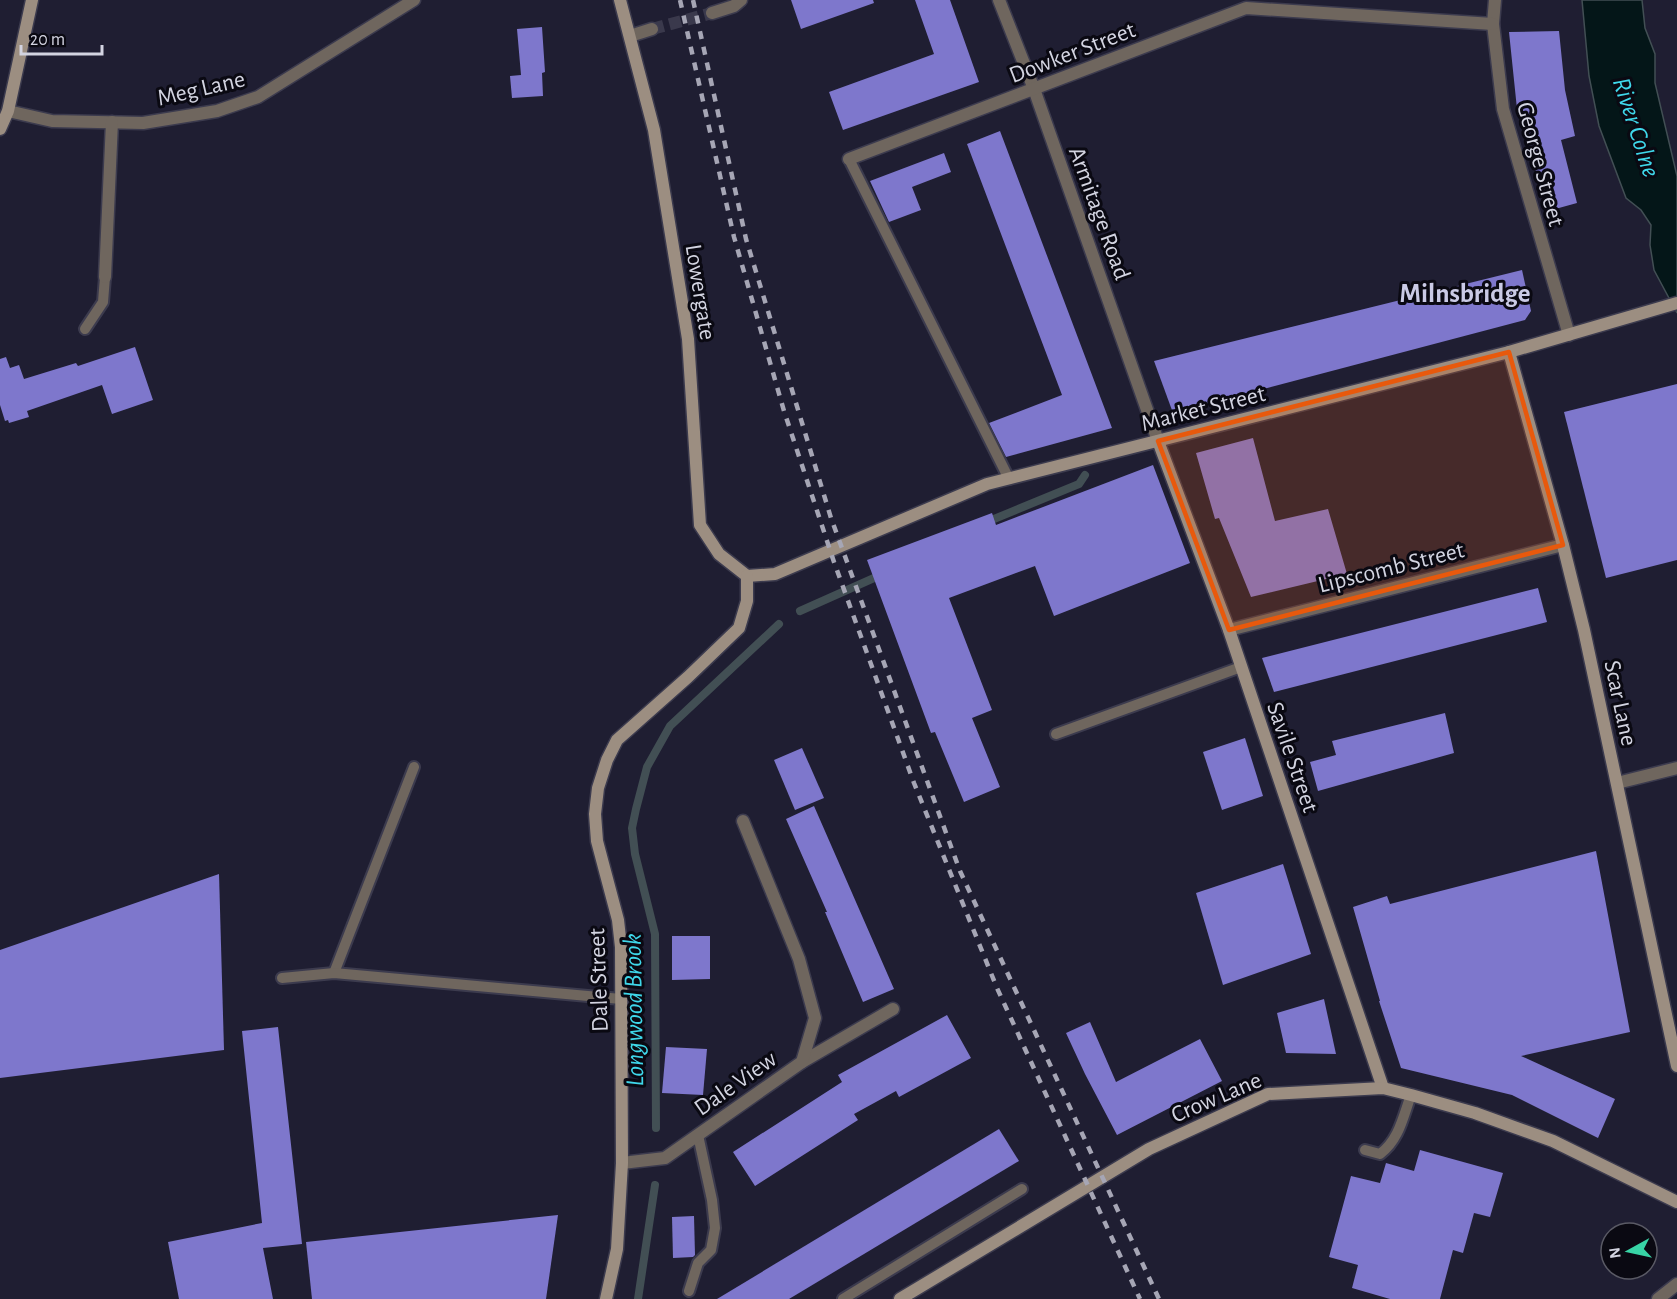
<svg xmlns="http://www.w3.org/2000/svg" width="1677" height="1299" viewBox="0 0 1677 1299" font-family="'Alegreya Sans',sans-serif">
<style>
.water{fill:#041618;stroke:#424f54;stroke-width:1.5}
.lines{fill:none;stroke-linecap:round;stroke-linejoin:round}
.stream{stroke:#424f54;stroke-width:8}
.building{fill:#7e77cc}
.street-tunnel{stroke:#3a394c;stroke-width:12;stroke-dasharray:12 6;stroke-linecap:butt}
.lane-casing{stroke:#3c3b4e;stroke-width:14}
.street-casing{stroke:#3c3b4e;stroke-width:15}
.secondary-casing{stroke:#3c3b4e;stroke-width:15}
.lane{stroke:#6f665e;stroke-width:10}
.street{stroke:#6f665e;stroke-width:12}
.secondary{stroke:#9c8e81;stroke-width:12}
.rail{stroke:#a6a6b5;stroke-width:4.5;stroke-dasharray:8 8;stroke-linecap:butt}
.marked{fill:#e8590c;fill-opacity:0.2;stroke:#e8590c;stroke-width:4.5;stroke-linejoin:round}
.labels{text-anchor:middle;stroke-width:6;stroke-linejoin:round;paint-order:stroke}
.street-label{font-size:24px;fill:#d3d4e1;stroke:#0a0912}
.water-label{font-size:26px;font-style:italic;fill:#3fd7ea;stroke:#0a0912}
.quarter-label{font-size:27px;font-weight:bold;fill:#cacae5;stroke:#0a0912}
</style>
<rect width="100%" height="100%" fill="#1f1e32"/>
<!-- water -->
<path class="water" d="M 1582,0 L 1642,0 L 1645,28 L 1655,54 L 1655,83 L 1677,176 L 1677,313 L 1654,270 L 1650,245 L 1651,225 L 1641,210 L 1626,198 L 1599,126 L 1589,76 Z"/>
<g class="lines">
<!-- stream -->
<g class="stream">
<path d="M 994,519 L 1079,484 L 1085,475"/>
<path d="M 800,611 L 874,578"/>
<path d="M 656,1128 L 655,934 L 635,854 L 632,828 L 636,809 L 647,767 L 670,726 L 779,624"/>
<path d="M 638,1299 L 655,1185"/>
</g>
</g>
<!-- building -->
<g class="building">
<path d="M 791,0 L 873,0 L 874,3 L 801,29 Z"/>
<path d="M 915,0 L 950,0 L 979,82 L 843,130 L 829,92 L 934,54 Z"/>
<path d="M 542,27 L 545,72 L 542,73 L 543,96 L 512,98 L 510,76 L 521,75 L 517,29 Z"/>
<path d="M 1559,31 L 1565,90 L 1575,136 L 1561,140 L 1577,203 L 1548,211 L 1517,109 L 1509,32 Z"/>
<path d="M 1000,131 L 1112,428 L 1006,457 L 989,423 L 1062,395 L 967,144 Z"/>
<path d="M 944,153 L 951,172 L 912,187 L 921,210 L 889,222 L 870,181 Z"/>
<path d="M 1522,270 L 1531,311 L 1525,320 L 1173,413 L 1154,361 Z"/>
<path d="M 135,347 L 153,400 L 112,414 L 102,385 L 27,411 L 29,417 L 9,423 L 8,420 L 5,421 L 0,405 L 0,359 L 6,357 L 10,368 L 19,365 L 24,379 L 76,363 L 78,366 Z"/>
<path d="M 1677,384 L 1677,560 L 1606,578 L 1564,412 Z"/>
<path d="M 1253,438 L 1275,521 L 1328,509 L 1347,574 L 1251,597 L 1219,518 L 1215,519 L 1196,453 Z"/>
<path d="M 1153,465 L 1190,563 L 1054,616 L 1035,566 L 949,598 L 992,710 L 972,718 L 1000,787 L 964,802 L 935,732 L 931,733 L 867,560 L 992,513 L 996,525 Z"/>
<path d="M 1538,588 L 1547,622 L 1274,692 L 1262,658 Z"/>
<path d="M 1445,713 L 1454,753 L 1318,791 L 1310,762 L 1336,755 L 1332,741 Z"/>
<path d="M 1245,738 L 1263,796 L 1222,810 L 1203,752 Z"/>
<path d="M 802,748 L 824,798 L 795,810 L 774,760 Z"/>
<path d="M 814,806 L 894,989 L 863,1002 L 825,912 L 827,912 L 786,819 Z"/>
<path d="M 1596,851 L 1630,1032 L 1521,1056 L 1615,1099 L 1598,1138 L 1512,1095 L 1401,1068 L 1379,1001 L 1380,1001 L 1353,907 L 1387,896 L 1390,904 Z"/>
<path d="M 1283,864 L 1311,954 L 1223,985 L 1196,893 Z"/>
<path d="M 219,874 L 224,1050 L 0,1078 L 0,950 Z"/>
<path d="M 672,936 L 710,936 L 710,979 L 672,980 Z"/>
<path d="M 1324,999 L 1336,1054 L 1286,1053 L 1277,1013 Z"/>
<path d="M 947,1015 L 971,1058 L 899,1097 L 896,1091 L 854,1114 L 858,1120 L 755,1186 L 733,1152 L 842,1082 L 838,1075 Z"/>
<path d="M 1090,1022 L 1116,1082 L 1200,1039 L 1222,1081 L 1117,1135 L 1085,1074 L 1066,1033 Z"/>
<path d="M 278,1027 L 302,1244 L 263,1248 L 273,1299 L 179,1299 L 168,1242 L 262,1223 L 242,1031 Z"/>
<path d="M 666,1047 L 707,1049 L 703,1095 L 662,1093 Z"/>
<path d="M 999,1129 L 1019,1161 L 789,1299 L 717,1299 Z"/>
<path d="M 1420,1150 L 1503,1173 L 1490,1217 L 1474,1213 L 1463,1253 L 1453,1250 L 1440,1299 L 1390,1299 L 1352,1288 L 1358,1265 L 1329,1257 L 1351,1176 L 1380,1183 L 1386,1163 L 1414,1171 Z"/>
<path d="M 558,1215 L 546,1299 L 312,1299 L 306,1242 Z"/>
<path d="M 694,1216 L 695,1255 L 693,1257 L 673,1258 L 672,1217 Z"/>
</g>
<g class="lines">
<!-- street-tunnel -->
<path class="street-tunnel" d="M 652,29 L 712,13"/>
<!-- lane casing -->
<g class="lane-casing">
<g id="lane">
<path d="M 849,159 L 1009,479"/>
<path d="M 85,329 L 103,302 L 105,277"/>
<path d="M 1056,734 L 1241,667"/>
<path d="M 334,973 L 414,767"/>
<path d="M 282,978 L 334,973 L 621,999"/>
<path d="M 1365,1150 L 1380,1154 C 1399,1140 1403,1117 1411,1095"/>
<path d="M 689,1291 L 698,1263 L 711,1250 L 715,1228 L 712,1200 L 698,1135"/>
<path d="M 843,1299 L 1022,1189"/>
</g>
</g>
<!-- street casing -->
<g class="street-casing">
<g id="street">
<path d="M 999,0 L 1034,89 L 1158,441"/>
<path d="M 1495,0 L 1493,24 L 1503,109 L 1569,335"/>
<path d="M 712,13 L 734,6 L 741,0"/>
<path d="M 630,36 L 652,29"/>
<path d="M 8,111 L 52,121 L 143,123 L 217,111 L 258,97 L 414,0"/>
<path d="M 849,159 L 1246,8 L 1493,24"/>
<path d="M 105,277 L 112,122"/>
<path d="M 1229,630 L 1563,545"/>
<path d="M 1617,783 L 1677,768"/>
<path d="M 802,1062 L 893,1009"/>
<path d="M 622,1163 L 665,1158 L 802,1062 L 815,1018 L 799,959 L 743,821"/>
<path d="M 1658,1299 L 1677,1284"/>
</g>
</g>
<!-- secondary casing -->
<g class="secondary-casing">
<g id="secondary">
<path d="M 620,0 L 654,130 L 688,339 L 700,525 L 719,554 L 747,576"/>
<path d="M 0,129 L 8,111 L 32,0"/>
<path d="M 1509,352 L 1563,545 L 1584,630 L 1677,1066"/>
<path d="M 1158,441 L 1229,630 L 1383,1088"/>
<path d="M 747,576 L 775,574 L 987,484 L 1509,352 L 1677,303"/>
<path d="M 606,1299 L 617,1249 L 622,1163 L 621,947 L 618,920 L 597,841 L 595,814 L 598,788 L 607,760 L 617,740 L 688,677 L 739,628 L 747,601 L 747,576"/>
<path d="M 900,1299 L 1149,1149 L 1268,1094 L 1383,1088 L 1411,1095 L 1475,1113 L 1553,1141 L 1677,1202"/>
</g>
</g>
<!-- lane -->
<use href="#lane" class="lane"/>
<!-- street -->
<use href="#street" class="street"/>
<!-- secondary -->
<use href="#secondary" class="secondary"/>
<!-- rail -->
<g class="rail">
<path d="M 680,0 L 734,237 L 784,411 L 834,562 L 914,783 L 997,988 L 1140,1299"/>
<path d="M 693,0 L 746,239 L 831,518 L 960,871 L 1159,1299"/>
</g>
</g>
<!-- marked area -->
<path class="marked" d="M 1509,352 L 1563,545 L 1229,630 L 1158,441 Z"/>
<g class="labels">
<!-- street labels -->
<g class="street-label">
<text transform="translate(1072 52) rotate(-21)" y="8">Dowker Street</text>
<text transform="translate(201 88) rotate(-13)" y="8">Meg Lane</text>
<text transform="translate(1541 164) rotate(75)" y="8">George Street</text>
<text transform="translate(1100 213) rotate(70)" y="8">Armitage Road</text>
<text transform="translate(701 292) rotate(81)" y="8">Lowergate</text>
<text transform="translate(1203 408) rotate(-14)" y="8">Market Street</text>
<text transform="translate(1391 567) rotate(-14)" y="8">Lipscomb Street</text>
<text transform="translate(1621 703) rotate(78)" y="8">Scar Lane</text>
<text transform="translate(1293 757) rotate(71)" y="8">Savile Street</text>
<text transform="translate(598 980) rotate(-92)" y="8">Dale Street</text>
<text transform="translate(735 1083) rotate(-35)" y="8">Dale View</text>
<text transform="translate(1216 1097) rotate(-23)" y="8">Crow Lane</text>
</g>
<!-- water labels -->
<g class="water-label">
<text transform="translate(1637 127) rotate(72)" y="9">River Colne</text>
<text transform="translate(633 1010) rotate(-91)" y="9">Longwood Brook</text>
</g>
<!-- quarter labels -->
<g class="quarter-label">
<text x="1465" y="302">Milnsbridge</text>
</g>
</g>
<!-- north arrow -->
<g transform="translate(1629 1251) rotate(262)"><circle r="28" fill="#0a0912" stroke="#5a5a65" stroke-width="1.5"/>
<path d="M0-4.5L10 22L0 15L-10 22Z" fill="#38d4a6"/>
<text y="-9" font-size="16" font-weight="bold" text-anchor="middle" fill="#d3d4e1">N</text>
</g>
<!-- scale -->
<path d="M21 45v9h81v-9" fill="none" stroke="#d3d4e1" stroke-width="3"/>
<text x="30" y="45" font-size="18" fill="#d3d4e1" stroke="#0a0912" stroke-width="4.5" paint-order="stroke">20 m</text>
</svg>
